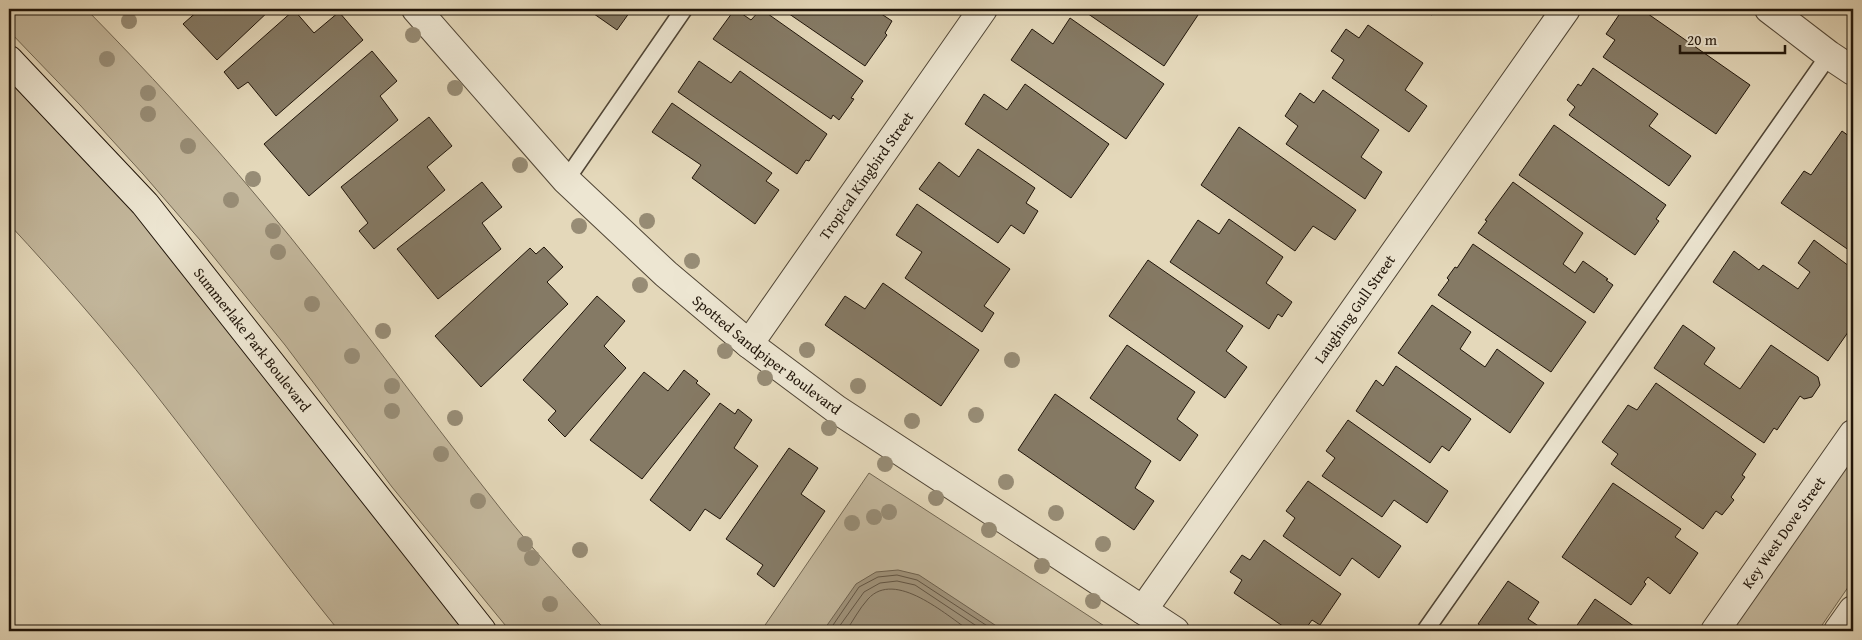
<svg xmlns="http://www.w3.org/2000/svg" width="1862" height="640" viewBox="0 0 1862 640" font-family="'Gentium Book Plus',serif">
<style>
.green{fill:#c3b79c;stroke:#716652}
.water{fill:#a1957e;stroke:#6d614f}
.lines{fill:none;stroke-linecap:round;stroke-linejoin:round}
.shore{stroke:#605444;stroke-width:1}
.building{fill:#857a65;stroke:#1f1409}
.service-casing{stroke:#504535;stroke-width:19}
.minor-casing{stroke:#504535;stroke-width:30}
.secondary-casing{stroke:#1f1409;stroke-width:30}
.service{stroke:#ede6d2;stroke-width:16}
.minor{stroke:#ede6d2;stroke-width:28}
.secondary{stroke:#ede6d2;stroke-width:28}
.tree{fill:#978c75}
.labels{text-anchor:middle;stroke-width:4.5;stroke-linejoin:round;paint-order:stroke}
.street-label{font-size:15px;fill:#1f1409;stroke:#ede6d2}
</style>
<rect width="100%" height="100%" fill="#e4d8ba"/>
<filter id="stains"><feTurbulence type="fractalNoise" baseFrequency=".004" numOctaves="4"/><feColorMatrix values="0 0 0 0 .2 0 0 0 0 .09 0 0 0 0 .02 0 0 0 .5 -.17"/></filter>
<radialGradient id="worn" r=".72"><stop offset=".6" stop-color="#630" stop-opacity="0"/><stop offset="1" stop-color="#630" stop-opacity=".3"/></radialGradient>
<!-- green -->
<g class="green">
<path d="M 9,9 L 86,9 C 146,70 204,133 259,199 C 343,299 419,406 500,508 C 533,550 571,591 606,631 L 510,631 L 392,487 L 285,345 L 200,240 L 143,174 L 80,105 L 9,31 Z"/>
<path d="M 9,60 L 482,631 L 339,631 C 275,552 215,470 153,391 C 107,333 59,278 9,224 Z"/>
<path d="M 1853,450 L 1853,580 L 1818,631 L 1728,631 Z"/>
<path d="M 869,473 L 1112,631 L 761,631 Z"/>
</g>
<!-- water -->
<path class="water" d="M 898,570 L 919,575 L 1004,631 L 823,631 L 856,584 L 876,572 Z"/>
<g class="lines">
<!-- shore -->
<g class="shore">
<path d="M 829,631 L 859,587 L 878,577 L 897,575 L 917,580 L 995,631"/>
<path d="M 836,631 L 864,592 L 880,583 L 897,581 L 915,585 L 984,631"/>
<path d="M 846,631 C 853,621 859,609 868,599 C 895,569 946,615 970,631"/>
</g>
</g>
<!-- building -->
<g class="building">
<path d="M 200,9 L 271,9 L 217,60 L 183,24 Z"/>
<path d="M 558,9 L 570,9 L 566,14 Z"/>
<path d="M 587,9 L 632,9 L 617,30 Z"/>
<path d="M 735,9 L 751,20 L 761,9 L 863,81 L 851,98 L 854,99 L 839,120 L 833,115 L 831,119 L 713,39 Z"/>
<path d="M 782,9 L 874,9 L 892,21 L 885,33 L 887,35 L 865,66 Z"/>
<path d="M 1081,9 L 1196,9 L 1200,12 L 1164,66 Z"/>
<path d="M 1423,9 L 1436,9 L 1432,15 Z"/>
<path d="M 1623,9 L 1641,9 L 1750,85 L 1716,134 L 1603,57 L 1615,40 L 1606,34 Z"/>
<path d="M 294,10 L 314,33 L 339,12 L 363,40 L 276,116 L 248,82 L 238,89 L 224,72 Z"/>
<path d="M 1070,18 L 1164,84 L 1126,139 L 1011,60 L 1032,29 L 1053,44 Z"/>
<path d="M 1368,25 L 1423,63 L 1405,90 L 1427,106 L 1409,132 L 1332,78 L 1344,60 L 1331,51 L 1346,29 L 1359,38 Z"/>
<path d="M 372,51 L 397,81 L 380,96 L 398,120 L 309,196 L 264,144 Z"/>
<path d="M 699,61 L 731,83 L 740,71 L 827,134 L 809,161 L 806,160 L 797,174 L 678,92 Z"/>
<path d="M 1593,68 L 1658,114 L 1649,126 L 1691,156 L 1669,186 L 1569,115 L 1575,107 L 1567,100 L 1578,84 L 1581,86 Z"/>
<path d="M 1025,84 L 1109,144 L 1071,198 L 965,124 L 984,94 L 1007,110 Z"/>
<path d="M 1323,90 L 1379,130 L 1361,157 L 1382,172 L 1365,199 L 1286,144 L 1298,126 L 1285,116 L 1300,93 L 1314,103 Z"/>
<path d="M 672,103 L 772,173 L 766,181 L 779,190 L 755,224 L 692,178 L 701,165 L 652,132 Z"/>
<path d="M 429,117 L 452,146 L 427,167 L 445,190 L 374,249 L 359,231 L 368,223 L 341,187 Z"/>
<path d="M 1554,125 L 1666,205 L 1656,219 L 1659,221 L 1635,255 L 1519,175 Z"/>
<path d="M 1239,127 L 1356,210 L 1335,240 L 1313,226 L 1295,251 L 1201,185 Z"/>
<path d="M 1842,131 L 1853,139 L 1853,253 L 1781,203 L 1804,171 L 1811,175 Z"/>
<path d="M 978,149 L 1035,188 L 1026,203 L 1038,211 L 1024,234 L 1011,225 L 998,243 L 919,189 L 939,162 L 959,177 Z"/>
<path d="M 482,182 L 502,207 L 482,223 L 501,249 L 438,299 L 397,249 Z"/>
<path d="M 1513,182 L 1583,233 L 1563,264 L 1575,273 L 1583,261 L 1608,279 L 1606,280 L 1613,285 L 1594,313 L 1478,233 L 1487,221 L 1485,220 Z"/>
<path d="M 917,204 L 1010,269 L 984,306 L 994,313 L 982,332 L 905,278 L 922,252 L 896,235 Z"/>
<path d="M 1229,219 L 1283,257 L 1266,283 L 1292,302 L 1282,317 L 1278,314 L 1269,329 L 1170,262 L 1198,220 L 1219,234 Z"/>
<path d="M 1814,240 L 1853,269 L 1853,325 L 1828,361 L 1713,282 L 1734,251 L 1759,270 L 1763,265 L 1798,289 L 1810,272 L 1798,263 Z"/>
<path d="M 1473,244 L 1586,322 L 1551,372 L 1438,295 L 1449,280 L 1447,278 L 1455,267 L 1457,268 Z"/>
<path d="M 544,247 L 563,267 L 547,282 L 568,304 L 481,387 L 435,336 L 530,248 L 536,254 Z"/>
<path d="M 1148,260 L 1243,326 L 1226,351 L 1247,367 L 1225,398 L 1109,316 Z"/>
<path d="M 883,283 L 979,350 L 941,406 L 825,325 L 845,296 L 865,309 Z"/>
<path d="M 597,296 L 625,321 L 604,346 L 626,368 L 565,437 L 548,420 L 556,411 L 523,380 Z"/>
<path d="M 1432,305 L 1471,332 L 1460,349 L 1485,367 L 1497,349 L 1544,383 L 1510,433 L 1398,353 Z"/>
<path d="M 1683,325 L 1715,348 L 1704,364 L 1740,389 L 1771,345 L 1818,377 L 1820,385 L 1812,397 L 1804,399 L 1800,396 L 1777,430 L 1774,428 L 1764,443 L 1654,368 Z"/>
<path d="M 1127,345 L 1195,392 L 1177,419 L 1198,435 L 1180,461 L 1090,398 Z"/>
<path d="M 1396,366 L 1471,419 L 1449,451 L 1442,446 L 1430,463 L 1356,411 L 1376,380 L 1383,386 Z"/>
<path d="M 684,370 L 698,381 L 696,383 L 710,394 L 642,479 L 590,440 L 644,372 L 668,391 Z"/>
<path d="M 1656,383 L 1756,454 L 1742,475 L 1745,477 L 1731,497 L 1734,500 L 1722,515 L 1716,511 L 1703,529 L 1611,464 L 1618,454 L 1602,442 L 1628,405 L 1637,410 Z"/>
<path d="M 1055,394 L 1151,461 L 1135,488 L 1154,501 L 1134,530 L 1018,450 Z"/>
<path d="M 720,403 L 735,414 L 738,409 L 752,420 L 734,448 L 758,466 L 720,519 L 705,509 L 690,531 L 650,500 Z"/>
<path d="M 1348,420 L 1448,491 L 1427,523 L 1394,500 L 1382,517 L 1322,476 L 1335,458 L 1326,451 Z"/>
<path d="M 789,448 L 818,468 L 801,494 L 825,511 L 774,587 L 757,574 L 763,565 L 726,539 Z"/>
<path d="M 1308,481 L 1401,546 L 1379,578 L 1352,558 L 1340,576 L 1283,536 L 1295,518 L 1286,511 Z"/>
<path d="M 1613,483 L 1681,529 L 1675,537 L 1698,553 L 1670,594 L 1648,577 L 1644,582 L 1646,584 L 1631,605 L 1562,557 Z"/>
<path d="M 1264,540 L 1341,594 L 1320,625 L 1312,620 L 1304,631 L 1290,631 L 1234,593 L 1242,580 L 1230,572 L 1242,555 L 1250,560 Z"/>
<path d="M 1508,581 L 1539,602 L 1528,619 L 1546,631 L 1489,631 L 1478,624 Z"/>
<path d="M 1595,599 L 1641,631 L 1573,631 Z"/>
</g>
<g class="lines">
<!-- service casing -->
<g class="service-casing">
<g id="service">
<path d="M 566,180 L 684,9"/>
<path d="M 1425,631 L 1829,55"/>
</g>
</g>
<!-- minor casing -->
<g class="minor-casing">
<g id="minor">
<path id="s1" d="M 416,9 L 566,180 L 666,274 L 749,344 L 836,409 L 1175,631"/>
<path d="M 1769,9 L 1829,55 L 1853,71"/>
<path id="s2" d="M 749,344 L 983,9"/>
<path id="s3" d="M 1143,610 L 1566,9"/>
<path id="s4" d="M 1715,631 L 1853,434"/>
<path d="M 1838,631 L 1853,610"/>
</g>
</g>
<!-- secondary casing -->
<g class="secondary-casing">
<g id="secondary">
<path id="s5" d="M 9,60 L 145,204 L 482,631"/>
</g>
</g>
<!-- service -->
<use href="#service" class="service"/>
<!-- minor -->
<use href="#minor" class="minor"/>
<!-- secondary -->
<use href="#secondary" class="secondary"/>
</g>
<!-- trees -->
<g class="tree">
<circle cx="129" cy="21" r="8"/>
<circle cx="413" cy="35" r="8"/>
<circle cx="107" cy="59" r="8"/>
<circle cx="455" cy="88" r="8"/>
<circle cx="148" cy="93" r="8"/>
<circle cx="148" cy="114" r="8"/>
<circle cx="188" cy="146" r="8"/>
<circle cx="520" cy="165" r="8"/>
<circle cx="253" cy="179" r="8"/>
<circle cx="231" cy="200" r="8"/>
<circle cx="647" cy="221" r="8"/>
<circle cx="579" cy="226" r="8"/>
<circle cx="273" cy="231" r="8"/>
<circle cx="278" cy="252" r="8"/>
<circle cx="692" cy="261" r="8"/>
<circle cx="640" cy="285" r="8"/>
<circle cx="312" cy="304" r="8"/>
<circle cx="383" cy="331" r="8"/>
<circle cx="807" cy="350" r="8"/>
<circle cx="725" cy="351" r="8"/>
<circle cx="352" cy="356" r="8"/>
<circle cx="1012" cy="360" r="8"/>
<circle cx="765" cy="378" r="8"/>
<circle cx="392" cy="386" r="8"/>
<circle cx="858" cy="386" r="8"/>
<circle cx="392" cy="411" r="8"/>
<circle cx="976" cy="415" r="8"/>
<circle cx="455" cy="418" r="8"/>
<circle cx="912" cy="421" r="8"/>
<circle cx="829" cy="428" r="8"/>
<circle cx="441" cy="454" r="8"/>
<circle cx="885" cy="464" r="8"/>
<circle cx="1006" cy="482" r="8"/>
<circle cx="936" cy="498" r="8"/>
<circle cx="478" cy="501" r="8"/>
<circle cx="889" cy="512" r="8"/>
<circle cx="1056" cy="513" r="8"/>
<circle cx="874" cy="517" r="8"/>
<circle cx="852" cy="523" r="8"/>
<circle cx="989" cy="530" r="8"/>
<circle cx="525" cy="544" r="8"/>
<circle cx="1103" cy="544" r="8"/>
<circle cx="580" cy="550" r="8"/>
<circle cx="532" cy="558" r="8"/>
<circle cx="1042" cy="566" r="8"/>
<circle cx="1093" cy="601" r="8"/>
<circle cx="550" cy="604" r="8"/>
</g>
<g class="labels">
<!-- street labels -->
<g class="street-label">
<text dy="5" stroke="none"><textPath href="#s2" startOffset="205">Tropical Kingbird Street</textPath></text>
<text dy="5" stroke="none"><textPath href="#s3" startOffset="368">Laughing Gull Street</textPath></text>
<text dy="5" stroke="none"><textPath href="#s5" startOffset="371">Summerlake Park Boulevard</textPath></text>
<text dy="5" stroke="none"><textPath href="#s1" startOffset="494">Spotted Sandpiper Boulevard</textPath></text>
<text dy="5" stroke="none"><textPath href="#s4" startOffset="120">Key West Dove Street</textPath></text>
</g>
</g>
<!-- margin -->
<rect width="1862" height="640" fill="none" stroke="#e4d8ba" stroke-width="30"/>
<rect x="10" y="10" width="1842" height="620" fill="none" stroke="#1f1409" stroke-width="2.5"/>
<rect x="15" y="15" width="1832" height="610" fill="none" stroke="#1f1409"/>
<!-- scale -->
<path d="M1680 45v8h105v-8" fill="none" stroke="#1f1409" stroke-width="2.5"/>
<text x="1687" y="45" font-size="15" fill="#1f1409" stroke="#ede6d2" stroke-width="4" paint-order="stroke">20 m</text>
<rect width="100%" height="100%" filter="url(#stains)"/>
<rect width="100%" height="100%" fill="url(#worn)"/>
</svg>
